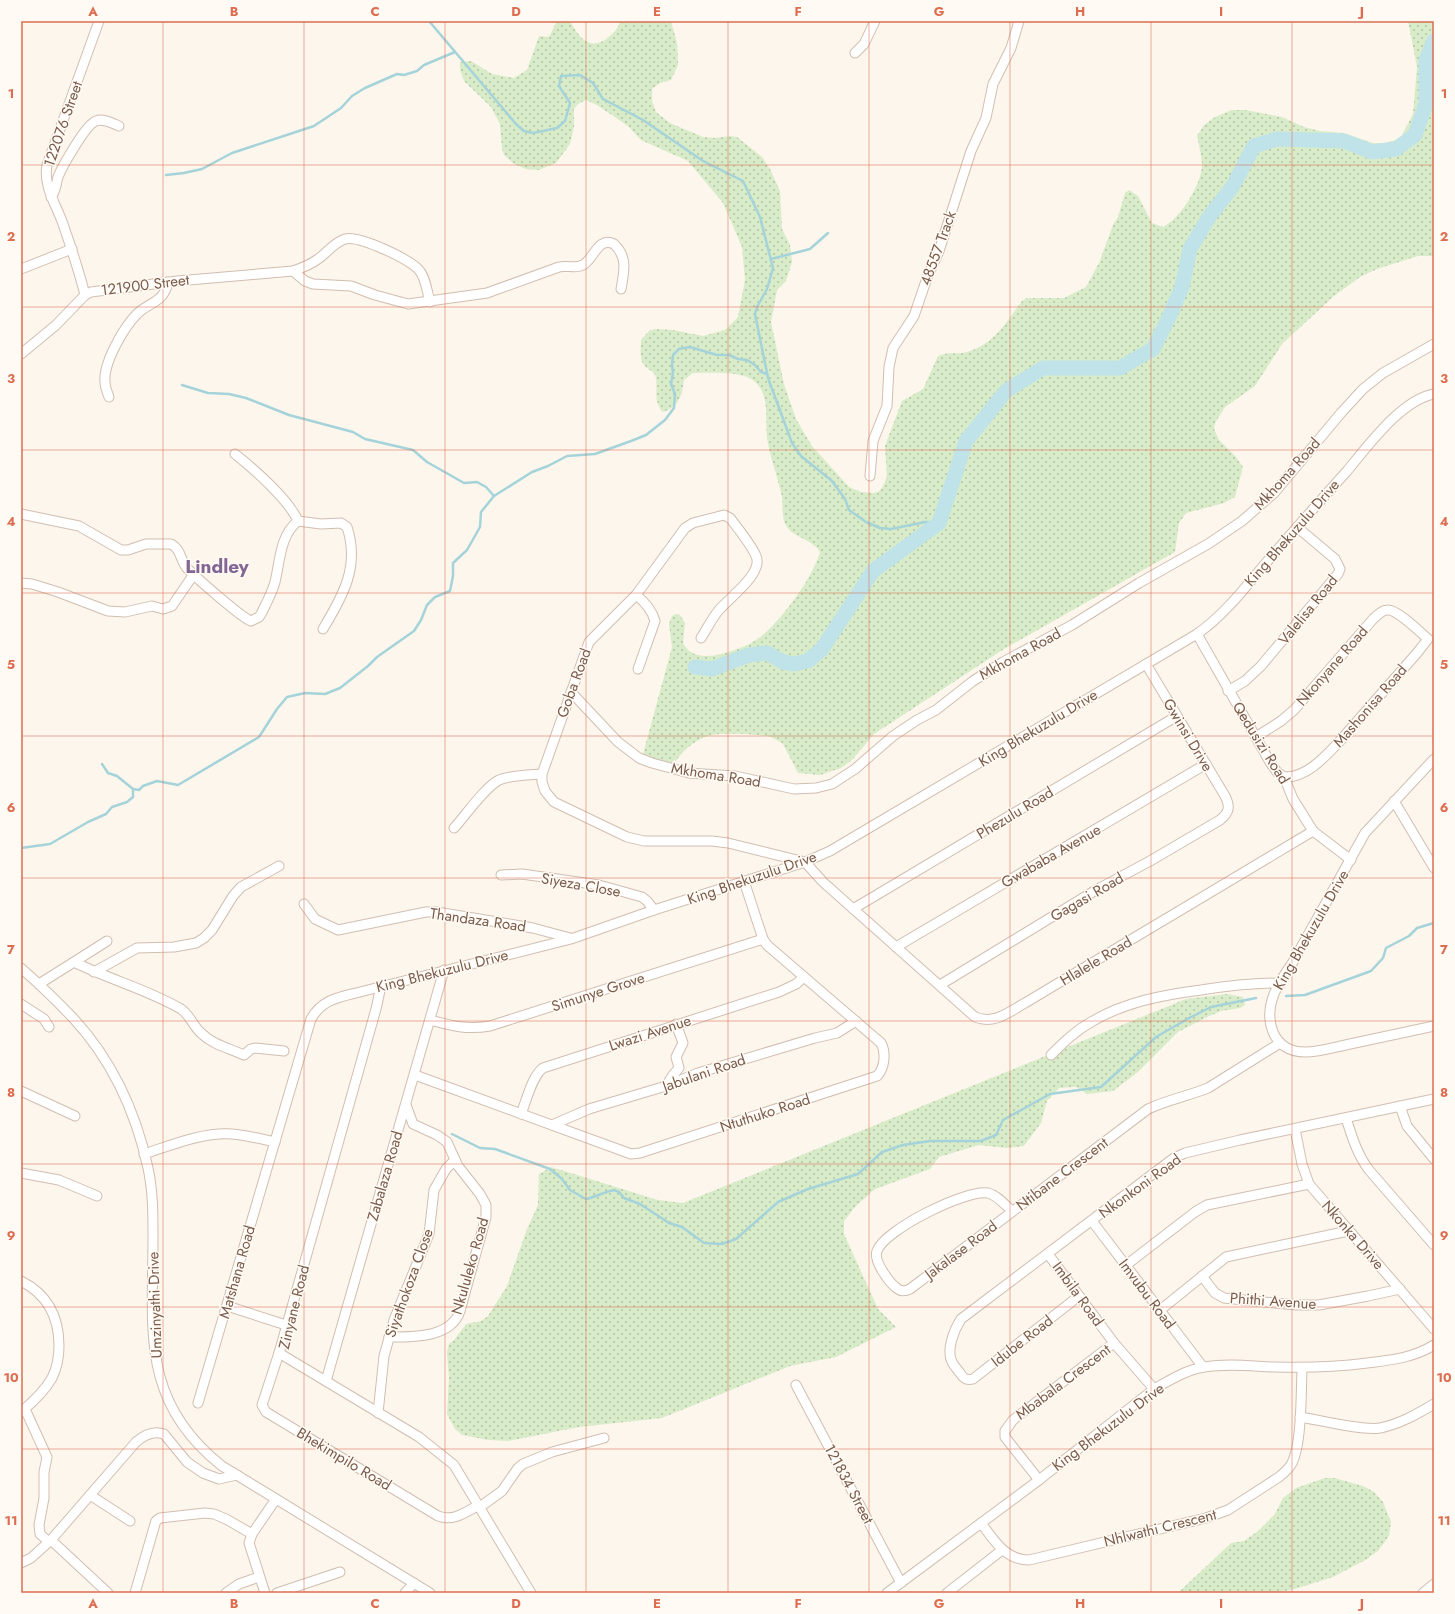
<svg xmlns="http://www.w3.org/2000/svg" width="1455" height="1614" viewBox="0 0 1455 1614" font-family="Jost,sans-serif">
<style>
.grass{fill:url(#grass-dots)}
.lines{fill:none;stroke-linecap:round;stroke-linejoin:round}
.stream{stroke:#a5d3da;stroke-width:2.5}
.river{stroke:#bfe3e8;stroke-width:15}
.minor-casing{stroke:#d1beb0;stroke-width:11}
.minor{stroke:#fff;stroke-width:9}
.grid{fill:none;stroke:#dc6d51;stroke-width:1;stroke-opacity:0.55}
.labels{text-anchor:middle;stroke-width:3;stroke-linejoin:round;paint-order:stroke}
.street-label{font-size:15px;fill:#7a5c4d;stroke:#fffaf3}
.district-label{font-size:19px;font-weight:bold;fill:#846695;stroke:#fffaf3}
.neatline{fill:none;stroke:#dc6d51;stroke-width:1.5}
.grid-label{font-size:13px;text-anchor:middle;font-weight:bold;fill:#dc6d51}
</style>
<defs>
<pattern id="grass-dots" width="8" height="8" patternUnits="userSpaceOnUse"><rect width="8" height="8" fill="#d8ecc9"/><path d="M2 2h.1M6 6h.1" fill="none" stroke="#b4c2a5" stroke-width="1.8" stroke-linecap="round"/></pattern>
</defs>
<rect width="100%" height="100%" fill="#fdf6ec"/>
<!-- grass -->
<g class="grass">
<path d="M 557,21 L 570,21 C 579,38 591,53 610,36 C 615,31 619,28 620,21 L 671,21 L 677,43 L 678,59 L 678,65 L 671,80 L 660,83 L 652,89 L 652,101 L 654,106 L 656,112 L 670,123 L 703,137 L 715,138 L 731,136 L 737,137 L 762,157 L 770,169 L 780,191 L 782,229 L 790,245 L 792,262 L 786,281 L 777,290 L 771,322 L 784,384 L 796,419 L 812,446 L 849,487 L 861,492 L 873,493 L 878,492 L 882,488 L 887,477 L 885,446 L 902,401 L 923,389 L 938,356 C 947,352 955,354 963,353 C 992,347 1006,323 1022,301 L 1027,298 L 1064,298 L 1086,287 L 1099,263 L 1113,225 L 1118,217 L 1125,193 L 1129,190 L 1138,196 L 1152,223 L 1163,227 C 1180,219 1201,185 1202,166 C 1202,157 1199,145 1197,136 L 1204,125 L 1215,117 L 1232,110 L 1245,110 L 1282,117 L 1304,127 L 1320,131 L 1344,133 L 1373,143 L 1385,143 L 1396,140 L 1401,137 L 1413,114 L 1417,67 L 1408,21 L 1434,21 L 1434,256 L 1418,256 L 1377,269 L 1360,277 L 1334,296 L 1282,344 L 1255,386 L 1225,407 L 1215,423 L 1214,429 L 1219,440 L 1236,457 L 1243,467 L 1235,497 L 1224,503 L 1186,513 L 1179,523 L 1175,552 L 1004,649 L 874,734 L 852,760 L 841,768 L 820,775 L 798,773 L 783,744 C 778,740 772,737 766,736 C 755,734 718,732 708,736 C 694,741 683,750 675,762 C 663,766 654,760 643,754 L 672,647 L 669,624 L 672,616 L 676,614 L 680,615 L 685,623 L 683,643 C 685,646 688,651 691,652 C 700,658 712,656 721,654 C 737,650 753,644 765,633 C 784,616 813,577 820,552 C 812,538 788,537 784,521 C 782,514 783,505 782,497 C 778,477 770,458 767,438 C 765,418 771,391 751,379 C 738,371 709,373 693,373 L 684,380 C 682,395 679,408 662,412 C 653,396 658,394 656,378 C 655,371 648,370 644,365 C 639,359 641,347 641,340 L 649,331 L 655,329 L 673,330 L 703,336 L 725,330 L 738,317 L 745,280 L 742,247 L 723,203 L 688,161 L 641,140 L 628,126 L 597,105 L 586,100 L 578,104 L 574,109 L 574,127 L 570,144 L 556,163 L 539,170 L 526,169 L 514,164 L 504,155 L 502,149 L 500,124 L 491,107 L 464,81 L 460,70 L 460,62 L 471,61 L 492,74 L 514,78 L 527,70 L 539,36 L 549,37 Z"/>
<path d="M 1227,994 L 1243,997 L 1245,1005 L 1240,1008 L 1221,1011 L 1207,1017 L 1178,1032 L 1138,1072 L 1113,1091 L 1087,1094 L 1076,1087 L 1059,1088 L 1047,1101 L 1041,1123 L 1024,1146 L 1007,1148 L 979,1145 L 939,1157 L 930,1169 L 875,1189 L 856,1206 L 844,1221 L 844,1234 L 878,1309 L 896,1327 L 836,1357 L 790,1366 L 662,1418 L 579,1427 L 508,1441 L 488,1440 L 462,1435 L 455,1429 L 447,1414 L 449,1378 L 447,1352 L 449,1344 L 455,1339 L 466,1324 L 481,1321 L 488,1316 L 507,1286 L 527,1229 L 538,1205 L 539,1174 L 551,1167 L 658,1200 L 683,1203 L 1186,999 Z"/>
<path d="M 1325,1478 L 1334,1478 L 1363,1486 L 1374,1492 L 1383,1502 L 1391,1522 L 1389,1536 L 1378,1551 L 1367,1559 L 1333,1577 L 1295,1589 L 1274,1593 L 1178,1593 L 1231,1543 L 1244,1541 L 1258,1531 L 1275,1514 L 1283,1498 L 1296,1488 Z"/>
</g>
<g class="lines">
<!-- stream -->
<g class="stream">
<path d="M 429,21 L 516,124 L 524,131 L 533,133 L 557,128 L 565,121 L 570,103 L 559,86 L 561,76 L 580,75 L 593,83 L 603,99 L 643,120 L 703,161 L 743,181 L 760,217 L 773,268 L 767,289 L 757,307 L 755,314 L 768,378 L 792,443 L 801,456 L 832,481 L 845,499 L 849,510 L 866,522 L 880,528 L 891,529 L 925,522 L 939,523"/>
<path d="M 166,175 L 184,173 L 202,169 L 232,153 L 314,126 L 341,108 L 352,96 L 365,88 L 397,74 L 404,75 L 417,71 L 424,65 L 455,52"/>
<path d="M 771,259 L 810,249 L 828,233"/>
<path d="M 182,385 L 208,393 L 229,394 L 246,398 L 289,415 L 353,432 L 365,439 L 413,450 L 427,462 L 464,483 L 477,482 L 486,487 L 494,496"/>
<path d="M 102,764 L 108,773 L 117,776 L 133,789 L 139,790 L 143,786 L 157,781 L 178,785 L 259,737 L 277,709 L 287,697 L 305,693 L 325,694 L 340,688 L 368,666 L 377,657 L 414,631 L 421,620 L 427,605 L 435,597 L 450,591 L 453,576 L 453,563 L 467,550 L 480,527 L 481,512 L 494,496 L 532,472 L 548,466 L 567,456 L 595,454 L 631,441 L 646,435 L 665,420 L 674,408 L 675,394 L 671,384 L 673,373 L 672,364 L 673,355 L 679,349 L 690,347 L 717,355 L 729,355 L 738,359 L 747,360 L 755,365 L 761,372 L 767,374"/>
<path d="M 21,848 L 50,844 L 88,822 L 106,814 L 112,807 L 127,802 L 133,797 L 133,789"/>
<path d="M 1286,996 L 1305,995 L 1371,971 L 1383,958 L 1386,948 L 1409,936 L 1417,928 L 1434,923"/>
<path d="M 452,1134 L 480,1148 L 495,1149 L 550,1169 L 562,1179 L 570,1190 L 586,1199 C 596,1197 604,1192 614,1190 L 619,1192 L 624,1198 L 640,1204 L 669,1223 L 682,1227 L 704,1243 L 722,1244 L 736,1239 L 778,1202 L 808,1189 L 858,1174 L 882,1152 L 903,1145 L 930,1141 L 981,1141 L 996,1135 L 1003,1120 L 1050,1094 L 1101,1087 L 1156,1037 L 1191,1017 L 1211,1007 L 1256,998"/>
</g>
<!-- river -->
<path class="river" d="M 695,667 L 712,669 L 749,655 L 767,653 L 783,662 L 794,664 L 808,661 L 822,649 L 873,571 L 939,523 L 966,441 L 1006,391 L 1043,368 L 1120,368 L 1153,349 L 1170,315 L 1182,287 L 1190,249 L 1209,217 L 1233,186 L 1254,146 L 1277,139 L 1344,141 L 1372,152 L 1396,149 L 1415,135 L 1426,104 L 1426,60 L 1434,41"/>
<!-- minor casing -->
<g class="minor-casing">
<g id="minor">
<path d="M 855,53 L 864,44 L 875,21"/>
<path d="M 51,197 C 56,191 56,184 58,177 C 62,167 86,124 96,121 C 103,118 112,123 119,126"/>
<path d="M 21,269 L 72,249"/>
<path d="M 293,271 L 305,281 L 313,284 L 351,286 L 375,295 L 408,304 L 487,293 L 559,267 C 567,265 576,269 583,265 C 594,259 598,236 614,244 C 628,257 624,272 621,289"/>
<path d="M 85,295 C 79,271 71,247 63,224 C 56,204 43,186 47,165 L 99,21"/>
<path d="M 21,354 L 56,325 L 85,295 L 91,292 L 177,281 L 293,271 C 302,268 310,265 318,259 C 327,253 333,243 345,239 C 359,235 409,259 419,270 C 426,278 427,292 430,302"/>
<path d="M 109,397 C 107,392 105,387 105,382 C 103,363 124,327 137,314 C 149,302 164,303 168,282"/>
<path d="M 870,476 L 873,441 L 887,406 L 889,367 L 893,348 L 914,316 L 927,278 L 939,251 L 971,151 L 986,118 L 993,84 L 1011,48 L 1019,21"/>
<path d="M 21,514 L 79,526 L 121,550 L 128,550 L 146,544 L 171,544 C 181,549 180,559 186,567 C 194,576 242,618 251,621 L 259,617 L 261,614 C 266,604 272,593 275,582 C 280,561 280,535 298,521 C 289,500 254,469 235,454"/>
<path d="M 298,521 L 321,524 L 341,523 L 347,527 C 360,566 343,596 323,629"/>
<path d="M 21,583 L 32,584 L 58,592 L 108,611 L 125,612 L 152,606 L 163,609 L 172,606 L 194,574"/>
<path d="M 636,595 C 645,602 652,610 655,621 L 638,669"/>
<path d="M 1197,634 L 1270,762 L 1277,772 L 1284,777 L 1293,799 L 1313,831"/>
<path d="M 701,638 C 707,629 712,618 719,610 C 729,598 764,573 756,556 C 752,546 737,527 730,518 L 724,515 L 693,523 L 685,528 L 636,595 L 589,642 L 542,774 L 542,782 L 545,791 L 554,802 L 627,837 L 644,841 L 712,841 L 728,843 L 805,862 L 823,882 L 975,1017 C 994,1025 1009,1012 1025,1003 L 1313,831 L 1351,860"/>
<path d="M 1228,691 L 1245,681 L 1261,666 L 1338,574 L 1340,569 L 1335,559 L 1297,527"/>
<path d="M 571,692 L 618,742 L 639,758 L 652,763 L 689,773 L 735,776 L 794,789 L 816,788 L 832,784 L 855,769 L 893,736 L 917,720 L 936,710 L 973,681 L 1003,662 L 1072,625 L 1139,583 L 1208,544 L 1242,521 L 1274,493 L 1341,413 L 1363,389 L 1383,373 L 1434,344"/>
<path d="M 1256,737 L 1281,721 L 1294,710 L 1374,618 C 1378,615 1382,610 1387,610 C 1397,609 1420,632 1428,639 L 1417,653 L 1339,742 C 1325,757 1306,778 1284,777"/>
<path d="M 1434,759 L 1365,833 L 1293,962 C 1286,972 1279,982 1274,994 C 1264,1020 1272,1052 1305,1052 C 1320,1052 1335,1047 1350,1044 C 1378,1038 1406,1032 1434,1026"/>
<path d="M 1394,801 L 1434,868"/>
<path d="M 454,828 C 465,816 485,787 499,780 C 511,775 528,775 542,774"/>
<path d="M 501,875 L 522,874 L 599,885 L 642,897 L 647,901 L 654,910"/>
<path d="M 304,904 L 315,919 L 338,930 L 426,912 L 437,912 L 533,928 L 570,938"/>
<path d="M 853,909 L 1177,716"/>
<path d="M 896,947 L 1206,764"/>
<path d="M 74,962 L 107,941"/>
<path d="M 21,968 C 39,984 57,1001 73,1018 C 112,1060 136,1113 148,1168 C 153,1191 153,1214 153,1237 C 153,1331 140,1401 222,1466 L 430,1593"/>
<path d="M 94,972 L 137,948 L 174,947 L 196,943 L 204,938 L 212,930 L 233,896 L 241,887 L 279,866"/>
<path d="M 39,984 L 74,962 C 108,979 149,990 181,1009 C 190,1015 193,1026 201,1033 C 213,1045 229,1048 244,1055 L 251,1049 L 255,1048 L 284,1051"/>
<path d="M 940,985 L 1096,890 L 1150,861 L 1220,820 C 1230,812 1230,806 1225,796 L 1146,664"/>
<path d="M 381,986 L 376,1009 L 279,1353 L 262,1405 L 266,1412 L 438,1516 C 453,1522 466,1512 479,1505"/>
<path d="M 21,1004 L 44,1019 L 49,1027"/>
<path d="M 430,1020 C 452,1026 467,1030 490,1026 L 763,939"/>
<path d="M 1051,1055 C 1063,1043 1075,1031 1091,1022 C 1125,1002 1162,995 1201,990 C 1227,986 1253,983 1280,983"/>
<path d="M 415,1075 L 631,1154 L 640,1153 L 877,1076 C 885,1068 886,1052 881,1043 L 767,945 L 763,939 L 744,881"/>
<path d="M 666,1086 L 673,1075 L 679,1068 L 676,1057 L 683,1043 L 676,1024"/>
<path d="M 21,1091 L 75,1116"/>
<path d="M 1400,1106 L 1407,1126 L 1434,1159"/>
<path d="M 521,1114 C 526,1102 532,1076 543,1068 L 779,992 L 796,984 L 804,977"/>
<path d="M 1346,1118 C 1352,1137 1357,1154 1369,1170 L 1434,1245"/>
<path d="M 552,1125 L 589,1109 L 666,1086 L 698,1073 L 815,1038 L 837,1033 L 856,1021"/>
<path d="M 1295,1129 L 1302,1164 L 1309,1184 L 1434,1329"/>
<path d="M 144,1154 C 172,1145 203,1132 232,1134 C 246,1135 261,1139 275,1142"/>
<path d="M 21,1173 L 59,1180 L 97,1196"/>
<path d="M 1012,1211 C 1005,1205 997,1195 988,1193 C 966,1189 884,1230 877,1251 C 873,1261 890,1284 898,1289 C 902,1292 906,1291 910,1289 L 1148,1109 C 1167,1100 1188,1096 1208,1088 L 1280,1043"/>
<path d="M 1092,1221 L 1203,1367"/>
<path d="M 1048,1254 L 1114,1343 L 1154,1389"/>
<path d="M 1125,1266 L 1195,1212 L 1207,1205 L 1309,1184"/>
<path d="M 1202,1276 L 1215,1293 L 1224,1298 L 1296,1305 L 1319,1305 L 1368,1296 L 1400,1289"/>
<path d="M 21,1281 C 47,1294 59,1317 59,1346 C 59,1357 57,1368 52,1378 C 44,1392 33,1402 21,1412"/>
<path d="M 1079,1296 L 973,1379 C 966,1381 963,1378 960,1373 C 957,1369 954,1366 952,1362 C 946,1350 954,1330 961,1319 L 1174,1158 L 1185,1153 L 1240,1140 L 1434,1099"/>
<path d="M 227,1306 L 286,1325"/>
<path d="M 1159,1311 L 1226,1257 L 1348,1231"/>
<path d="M 389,1337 C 413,1337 451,1338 460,1311 L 486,1217 L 486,1205 L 480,1194 L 458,1166 L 447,1142 L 437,1135 L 413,1124 L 406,1105"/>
<path d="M 279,1353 L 419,1437 L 454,1465 L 531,1593"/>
<path d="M 326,1381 L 444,970"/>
<path d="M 796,1385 L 901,1583"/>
<path d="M 198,1403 L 311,1019 C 322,999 340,997 360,992 L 571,939 L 654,910 L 805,862 L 830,851 L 1197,634 C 1224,615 1244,589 1265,564 C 1292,533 1319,502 1347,471 C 1368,446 1401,400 1434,394"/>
<path d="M 25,1409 L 47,1457 L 44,1472 L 44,1498 L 39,1525 L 40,1534 L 49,1542"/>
<path d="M 378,1413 L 384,1356 L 394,1320 L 429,1234 L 434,1190 L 446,1169 L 455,1160"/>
<path d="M 1300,1417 C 1320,1420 1362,1431 1380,1428 C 1400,1424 1417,1414 1434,1404"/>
<path d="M 1039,1480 L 1005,1437 L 1005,1431 L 1013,1420 L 1114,1343"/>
<path d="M 90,1495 L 130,1521"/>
<path d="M 480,1507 L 502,1491 L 518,1468 L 523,1464 L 552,1452 L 604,1438"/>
<path d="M 981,1523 C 994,1540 1005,1560 1029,1560 L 1206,1518 L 1228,1510 L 1279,1477 C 1284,1473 1289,1469 1292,1463 C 1302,1443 1301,1392 1302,1368"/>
<path d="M 51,1540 L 108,1593"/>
<path d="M 21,1563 L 31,1558 L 51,1540 L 136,1442 C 144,1435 153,1430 164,1434 L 187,1462 L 203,1473 L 219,1479 L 237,1475"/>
<path d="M 135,1593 L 155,1524 L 156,1521 L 160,1518 L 205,1513 L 214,1514 L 226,1519 L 252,1534"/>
<path d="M 226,1593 L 239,1584 L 259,1577"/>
<path d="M 265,1593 L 249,1543 L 252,1534 L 276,1499"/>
<path d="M 277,1593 L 340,1572"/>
<path d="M 405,1593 L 414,1583"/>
<path d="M 887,1593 L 1039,1480 L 1154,1389 C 1170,1380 1186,1370 1204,1367 C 1227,1363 1251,1366 1274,1367 C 1305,1368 1336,1367 1367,1363 C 1391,1360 1413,1358 1434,1345"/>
<path d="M 947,1593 L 1002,1550"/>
<path d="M 1423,1593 L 1434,1584"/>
</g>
</g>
<!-- minor -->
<use href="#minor" class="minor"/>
</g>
<!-- grid -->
<path class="grid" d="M 163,21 L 163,1593M 304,21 L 304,1593M 445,21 L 445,1593M 586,21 L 586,1593M 728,21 L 728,1593M 869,21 L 869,1593M 1010,21 L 1010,1593M 1151,21 L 1151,1593M 1292,21 L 1292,1593M 21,165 L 1434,165M 21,307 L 1434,307M 21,450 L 1434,450M 21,593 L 1434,593M 21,736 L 1434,736M 21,878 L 1434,878M 21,1021 L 1434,1021M 21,1164 L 1434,1164M 21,1307 L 1434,1307M 21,1449 L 1434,1449"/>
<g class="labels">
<!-- street labels -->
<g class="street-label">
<text transform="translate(63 124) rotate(-71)" y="5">122076 Street</text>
<text transform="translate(938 248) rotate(-70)" y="5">48557 Track</text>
<text transform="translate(145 285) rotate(-7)" y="5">121900 Street</text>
<text transform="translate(1287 474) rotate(-48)" y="5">Mkhoma Road</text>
<text transform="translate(1292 533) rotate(-49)" y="5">King Bhekuzulu Drive</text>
<text transform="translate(1308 610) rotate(-51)" y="5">Valelisa Road</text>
<text transform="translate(1020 654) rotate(-29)" y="5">Mkhoma Road</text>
<text transform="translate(1332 666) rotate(-49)" y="5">Nkonyane Road</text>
<text transform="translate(574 683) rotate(-70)" y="5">Goba Road</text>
<text transform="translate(1370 706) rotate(-49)" y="5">Mashonisa Road</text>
<text transform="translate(1038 728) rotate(-31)" y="5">King Bhekuzulu Drive</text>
<text transform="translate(1188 735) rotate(59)" y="5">Gwinsi Drive</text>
<text transform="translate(1261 743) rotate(58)" y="5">Qedusizi Road</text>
<text transform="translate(716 775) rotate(9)" y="5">Mkhoma Road</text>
<text transform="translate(1015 813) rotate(-31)" y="5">Phezulu Road</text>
<text transform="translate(1051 856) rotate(-30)" y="5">Gwababa Avenue</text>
<text transform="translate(752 878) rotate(-19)" y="5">King Bhekuzulu Drive</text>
<text transform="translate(581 885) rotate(10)" y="5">Siyeza Close</text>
<text transform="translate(1087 897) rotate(-30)" y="5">Gagasi Road</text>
<text transform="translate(478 920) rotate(8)" y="5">Thandaza Road</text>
<text transform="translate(1311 930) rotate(-60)" y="5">King Bhekuzulu Drive</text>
<text transform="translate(1096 961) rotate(-31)" y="5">Hlalele Road</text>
<text transform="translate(442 971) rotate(-14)" y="5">King Bhekuzulu Drive</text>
<text transform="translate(598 992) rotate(-18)" y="5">Simunye Grove</text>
<text transform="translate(650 1033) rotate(-18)" y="5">Lwazi Avenue</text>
<text transform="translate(704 1073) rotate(-19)" y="5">Jabulani Road</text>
<text transform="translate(765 1113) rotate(-18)" y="5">Ntuthuko Road</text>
<text transform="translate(1062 1174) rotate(-37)" y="5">Ntibane Crescent</text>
<text transform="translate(385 1176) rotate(-74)" y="5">Zabalaza Road</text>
<text transform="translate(1140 1186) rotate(-36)" y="5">Nkonkoni Road</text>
<text transform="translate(1353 1235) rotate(49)" y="5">Nkonka Drive</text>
<text transform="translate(961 1250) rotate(-37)" y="5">Jakalase Road</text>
<text transform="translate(470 1266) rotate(-74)" y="5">Nkululeko Road</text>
<text transform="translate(237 1272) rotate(-74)" y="5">Matshana Road</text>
<text transform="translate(409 1283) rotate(-70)" y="5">Siyathokoza Close</text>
<text transform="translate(1078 1294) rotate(54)" y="5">Imbila Road</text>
<text transform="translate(1147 1294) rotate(53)" y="5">Imvubu Road</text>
<text transform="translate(1273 1301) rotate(4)" y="5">Phithi Avenue</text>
<text transform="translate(155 1305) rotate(-92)" y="5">Umzinyathi Drive</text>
<text transform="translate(294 1307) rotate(-76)" y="5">Zinyane Road</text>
<text transform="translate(1022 1341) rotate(-38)" y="5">Idube Road</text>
<text transform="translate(1063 1382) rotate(-37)" y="5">Mbabala Crescent</text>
<text transform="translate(1108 1427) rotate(-37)" y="5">King Bhekuzulu Drive</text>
<text transform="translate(344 1459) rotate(31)" y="5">Bhekimpilo Road</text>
<text transform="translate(849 1484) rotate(62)" y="5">121834 Street</text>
<text transform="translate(1160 1528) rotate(-14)" y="5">Nhlwathi Crescent</text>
</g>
<!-- district labels -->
<g class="district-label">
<text x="217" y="573">Lindley</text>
</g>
</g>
<!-- border -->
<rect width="1455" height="1614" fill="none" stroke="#fffaf3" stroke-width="44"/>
<rect x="22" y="22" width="1411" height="1570" class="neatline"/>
<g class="grid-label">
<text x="93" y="16">A</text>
<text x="234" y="16">B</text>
<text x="375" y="16">C</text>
<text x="516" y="16">D</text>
<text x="657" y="16">E</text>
<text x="798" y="16">F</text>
<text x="939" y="16">G</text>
<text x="1080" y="16">H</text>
<text x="1221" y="16">I</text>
<text x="1362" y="16">J</text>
<text x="11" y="98">1</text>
<text x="1444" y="98">1</text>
<text x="11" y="241">2</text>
<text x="1444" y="241">2</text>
<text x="11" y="383">3</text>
<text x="1444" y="383">3</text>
<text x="11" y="526">4</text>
<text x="1444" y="526">4</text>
<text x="11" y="669">5</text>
<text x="1444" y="669">5</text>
<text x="11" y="812">6</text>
<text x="1444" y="812">6</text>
<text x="11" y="954">7</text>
<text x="1444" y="954">7</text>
<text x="11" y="1097">8</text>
<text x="1444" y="1097">8</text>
<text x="11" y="1240">9</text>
<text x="1444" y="1240">9</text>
<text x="11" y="1382">10</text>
<text x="1444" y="1382">10</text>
<text x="11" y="1525">11</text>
<text x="1444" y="1525">11</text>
<text x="93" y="1608">A</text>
<text x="234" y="1608">B</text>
<text x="375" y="1608">C</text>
<text x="516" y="1608">D</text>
<text x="657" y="1608">E</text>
<text x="798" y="1608">F</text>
<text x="939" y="1608">G</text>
<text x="1080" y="1608">H</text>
<text x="1221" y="1608">I</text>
<text x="1362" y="1608">J</text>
</g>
</svg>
